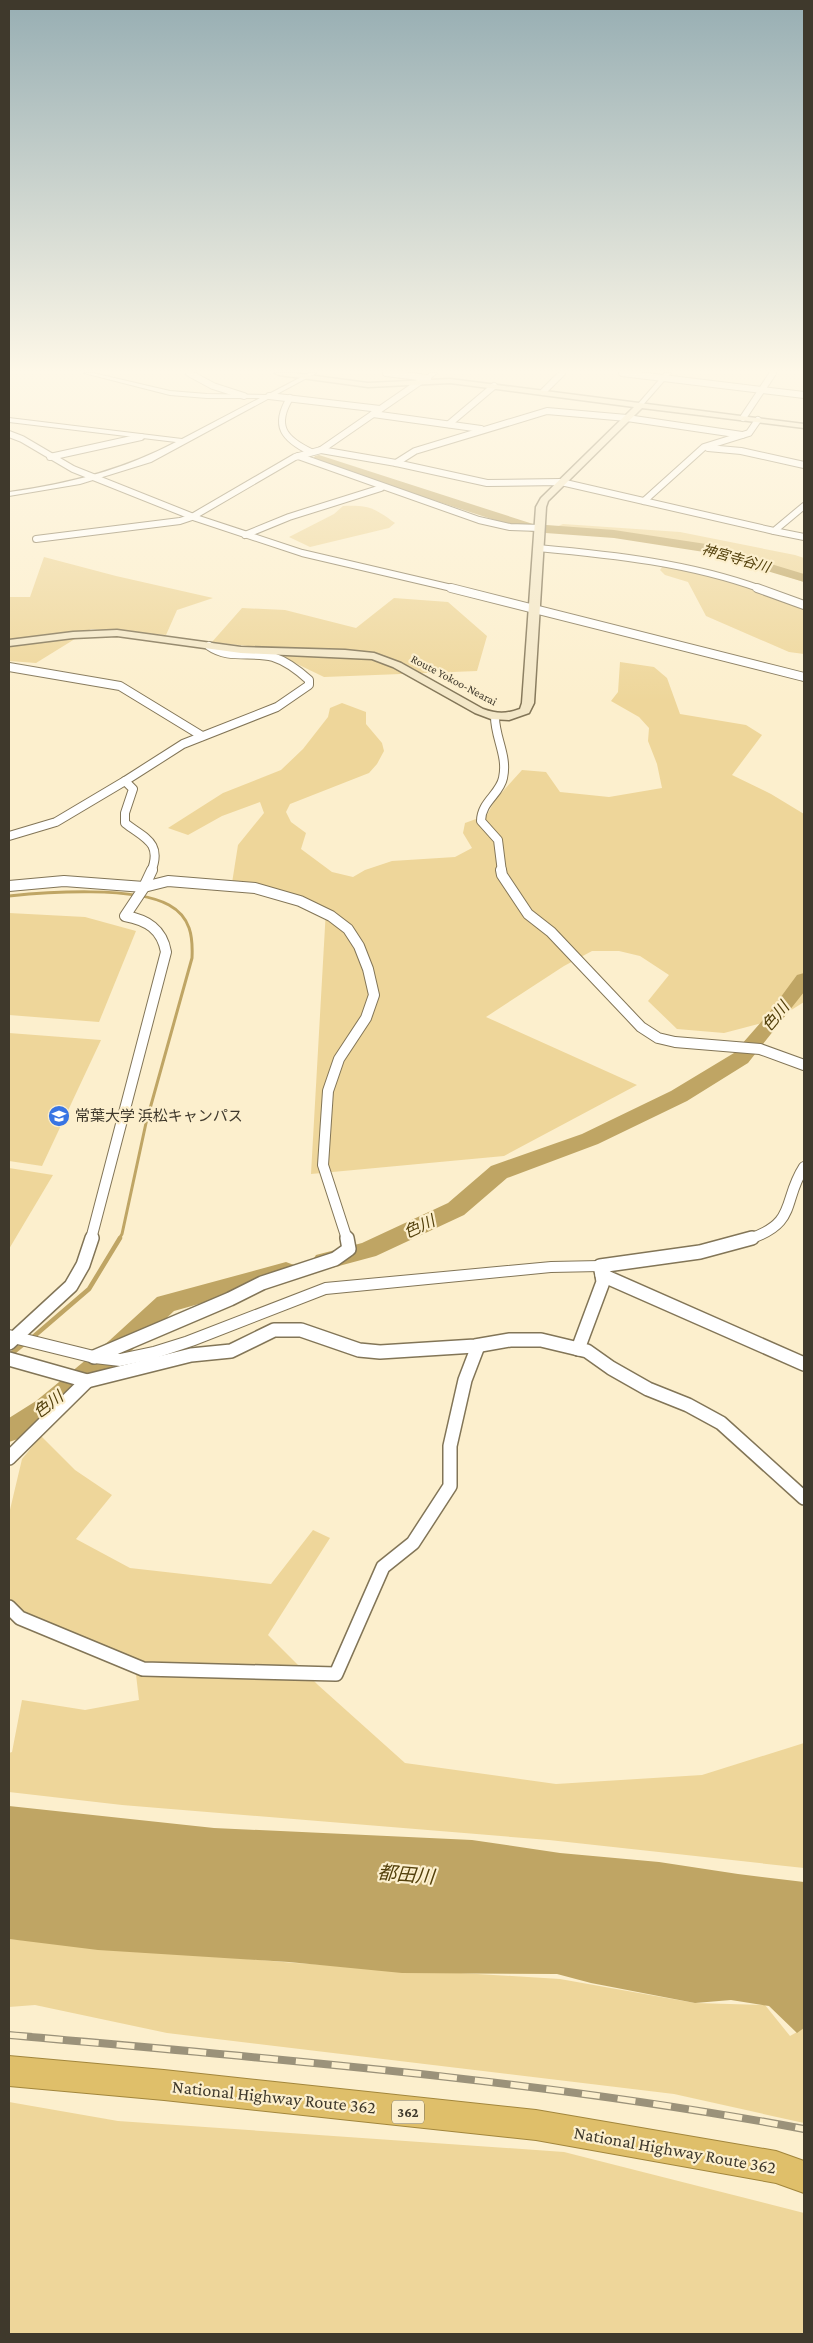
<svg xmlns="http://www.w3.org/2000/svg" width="813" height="2343" viewBox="0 0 813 2343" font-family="'Crimson Pro','Noto Sans JP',serif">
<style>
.green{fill:#eed69a}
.water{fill:#bfa564}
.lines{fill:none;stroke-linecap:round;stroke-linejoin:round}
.stream-far1{stroke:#bfa564;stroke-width:3}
.stream{stroke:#bfa564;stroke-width:4.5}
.river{fill:#bfa564;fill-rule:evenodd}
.minor-far3-casing{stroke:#827557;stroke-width:8}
.minor-far2-casing{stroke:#827557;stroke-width:10}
.minor-far1-casing{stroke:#827557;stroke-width:12}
.minor-casing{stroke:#827557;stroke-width:16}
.tertiary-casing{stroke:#827557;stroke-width:2}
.secondary-casing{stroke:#827557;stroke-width:3}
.trunk-casing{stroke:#a2863c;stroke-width:2}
.minor-far3{stroke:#fff;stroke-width:6}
.minor-far2{stroke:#fff;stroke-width:8}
.minor-far1{stroke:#fff;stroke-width:10}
.minor{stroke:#fff;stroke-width:13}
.tertiary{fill:#fff;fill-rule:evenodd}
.secondary{fill:#f3e7c7;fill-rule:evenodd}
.trunk{fill:#dfbf6a;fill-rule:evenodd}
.rail-casing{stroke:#9b927a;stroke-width:8}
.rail{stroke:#fcefcd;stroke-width:5.5;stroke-dasharray:18;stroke-linecap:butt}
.labels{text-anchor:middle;stroke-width:4.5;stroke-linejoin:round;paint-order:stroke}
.far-street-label{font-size:12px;fill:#3f392c;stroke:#fcefcd}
.far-water-label{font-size:14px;font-style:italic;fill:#53400b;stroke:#fcefcd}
.shield{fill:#fcefcd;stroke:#78705c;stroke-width:1}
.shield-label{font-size:14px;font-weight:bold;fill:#3f392c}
.poi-label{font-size:15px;fill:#3f392c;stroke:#fcefcd;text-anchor:start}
.water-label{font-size:16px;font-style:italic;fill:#53400b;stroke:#fcefcd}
.near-street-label{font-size:18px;fill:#3f392c;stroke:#fcefcd}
.near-water-label{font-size:19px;font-style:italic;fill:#53400b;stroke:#fcefcd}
</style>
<rect width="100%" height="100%" fill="#fcefcd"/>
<!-- green -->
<g class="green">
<path d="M 343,506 C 370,505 374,508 395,523 L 389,528 L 310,547 L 289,537 L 334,514 Z"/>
<path d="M 563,524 L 680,532 L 795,555 L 804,558 L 804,582 L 716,553 L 556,527 Z"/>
<path d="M 44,557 L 116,576 L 213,598 L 177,610 L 166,635 L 91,629 L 36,663 L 9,661 L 9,597 L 30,597 Z"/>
<path d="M 663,566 L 729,580 L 804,607 L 804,654 L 789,652 L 706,616 L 688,582 L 665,575 L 660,570 Z"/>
<path d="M 394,598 L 448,602 L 487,636 L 477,671 L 324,677 L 264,648 L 212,642 L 242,608 L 285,610 L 356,628 Z"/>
<path d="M 620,662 L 654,667 L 667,678 L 680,714 L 746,725 L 762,735 L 732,775 L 771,794 L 804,814 L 804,1002 L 777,1019 L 724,1033 L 677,1029 L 648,1001 L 669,975 L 640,956 L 619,951 L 592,951 L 564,966 L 486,1017 L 637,1085 L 504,1156 L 311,1174 L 326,909 L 282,890 L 232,883 L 238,845 L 264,813 L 260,802 L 222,816 L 188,835 L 168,828 L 223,793 L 281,770 L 303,749 L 328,717 L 330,708 L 342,703 L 366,712 L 366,724 L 382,743 L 384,751 L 377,764 L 369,773 L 290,804 L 286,812 L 291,822 L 306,833 L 301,849 L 332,872 L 353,877 L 365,870 L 392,861 L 455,857 L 472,848 L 463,833 L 465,823 L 487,815 L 495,800 L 522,770 L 546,772 L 560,792 L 609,797 L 662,788 L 657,764 L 648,741 L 649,728 L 639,717 L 611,701 L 618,692 Z"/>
<path d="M 9,913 L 85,917 L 136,931 L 99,1022 L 9,1015 Z"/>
<path d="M 9,1033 L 101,1040 L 42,1166 L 9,1161 Z"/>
<path d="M 9,1168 L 53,1175 L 9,1249 Z"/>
<path d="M 41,1436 L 75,1470 L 112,1495 L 76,1539 L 130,1568 L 271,1584 L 313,1530 L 330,1538 L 268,1635 L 318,1685 L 405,1763 L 556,1784 L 702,1775 L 804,1743 L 804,1868 L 549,1840 L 122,1805 L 9,1792 L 9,1753 L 12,1752 L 22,1700 L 85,1710 L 139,1700 L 135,1666 L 9,1607 L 9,1514 L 22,1459 Z"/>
<path d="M 9,1939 L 295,1963 L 560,1979 L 695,2003 L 765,2005 L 790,2036 L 804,2028 L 804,2123 L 674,2094 L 167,2033 L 35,2005 L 9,2007 Z"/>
<path d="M 9,2102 L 118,2121 L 564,2152 L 804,2213 L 804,2334 L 9,2334 Z"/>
</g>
<!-- water -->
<path class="water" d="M 9,1806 L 214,1828 L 472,1840 L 560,1853 L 659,1862 L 738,1874 L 804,1882 L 804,2028 L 797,2033 L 769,2006 L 731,2000 L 695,2003 L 591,1983 L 557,1974 L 402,1973 L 289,1962 L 98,1950 L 9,1939 Z"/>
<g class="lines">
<!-- stream-far1 -->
<path class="stream-far1" d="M 9,896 C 48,892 135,886 169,905 C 191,917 193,937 192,958 L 146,1123 L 122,1234 L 119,1239"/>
<!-- stream -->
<g class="stream">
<path d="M 32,1338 L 89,1289 L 120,1238"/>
<path d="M 10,1355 L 26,1342"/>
</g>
<!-- river -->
<g class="river">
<path d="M 319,455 L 533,524 L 614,530 L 706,544 L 804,574 L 804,582 L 704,552 L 614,538 L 532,532 L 315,462 L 313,459 L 315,456 Z"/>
<path d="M 804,973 L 804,992 L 748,1063 L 687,1101 L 598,1144 L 507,1178 L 464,1215 L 376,1256 L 324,1270 L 316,1267 L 312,1261 L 316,1255 L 362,1243 L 448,1203 L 491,1166 L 582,1134 L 671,1091 L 734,1053 L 769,1013 L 797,975 Z"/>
<path d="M 286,1262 L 294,1265 L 298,1271 L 294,1277 L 174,1311 L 128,1354 L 54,1415 L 18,1439 L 9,1442 L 9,1418 L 36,1401 L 110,1340 L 157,1297 Z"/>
</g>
<!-- minor-far3 casing -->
<g class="minor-far3-casing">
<g id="minor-far3">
<path d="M 189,373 L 213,386 L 244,396"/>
<path d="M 386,373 L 427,378"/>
<path d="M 622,373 L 804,395"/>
<path d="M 543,392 L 562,373"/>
<path d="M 269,396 L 380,409"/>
<path d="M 290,398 C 273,426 284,439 311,452"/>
<path d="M 373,414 L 481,429"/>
<path d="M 743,418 L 773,373"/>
<path d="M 449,424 L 494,386"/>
<path d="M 9,434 L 22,439 L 73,469 L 196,518 L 302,553 L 456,589"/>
<path d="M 708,448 L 741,451 L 804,465"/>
<path d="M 321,450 L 396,463 L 487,483 L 561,482 L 774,531 L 804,506"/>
<path d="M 298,456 L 479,520 L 510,527 L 540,528"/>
<path d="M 50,457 L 141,437"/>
<path d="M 396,463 L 415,451 L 547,411 L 627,418 L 742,435"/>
<path d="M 644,501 L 704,447 L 749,433 L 758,420"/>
<path d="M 774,531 L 804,537"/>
<path d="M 245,535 L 289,517 L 381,488"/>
<path d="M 36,539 L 180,521 L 192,517 L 295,457 L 321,450 L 421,381"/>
<path d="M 538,548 C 614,555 689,563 761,589"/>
</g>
</g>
<!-- minor-far2 casing -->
<g class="minor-far2-casing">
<g id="minor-far2">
<path d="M 451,588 L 804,677"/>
<path d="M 757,588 L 804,605"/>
<path d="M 9,667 L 120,686 L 202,736"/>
<path d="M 495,717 C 495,738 508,756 503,778 C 500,794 481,802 481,821 L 498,840 L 502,872"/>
<path d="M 9,836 L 56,822 L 125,781"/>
<path d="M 151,872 C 163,842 144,838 125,823 L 125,813 L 133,789 L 125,781 L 183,744 L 277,707 L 309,685 L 309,680 C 299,671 286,661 273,657 C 251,651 229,660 209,646"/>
</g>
</g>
<!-- minor-far1 casing -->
<g class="minor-far1-casing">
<g id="minor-far1">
<path d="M 501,870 L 502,875 L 528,914 L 551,932 L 641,1027 L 658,1038 L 675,1042 L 760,1049 L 804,1065"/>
<path d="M 9,886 L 64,881 L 144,887 L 168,881 L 255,888 L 300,901 L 331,916 L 348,929 L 359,946 L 368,969 L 374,995 L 366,1018 L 339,1059 L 328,1091 L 323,1165 L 347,1239"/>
<path d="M 91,1239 L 166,952 C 162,929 147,920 125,916 L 143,889 L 152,870"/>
<path d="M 749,1239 C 798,1223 782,1201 804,1167"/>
</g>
</g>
<!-- minor casing -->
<g class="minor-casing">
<g id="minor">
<path d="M 752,1238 L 700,1252 L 600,1266 L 602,1275 L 804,1364"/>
<path d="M 9,1343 L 71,1286 L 83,1265 L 92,1238"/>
<path d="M 578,1349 L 603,1282 L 602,1275"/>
<path d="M 94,1357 L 230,1299 L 262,1283 L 335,1259 L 349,1249 L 347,1238"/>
<path d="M 9,1359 L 87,1381 L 191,1355 L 231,1351 L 274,1330 L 301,1330 L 359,1350 L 380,1352 L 475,1346 L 510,1340 L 541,1340 L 587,1351 L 611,1368 L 648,1389 L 688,1405 L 721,1423 L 804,1498"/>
<path d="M 9,1458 L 87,1381"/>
<path d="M 9,1607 L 20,1618 L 143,1669 L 336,1674 L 383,1567 L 413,1543 L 450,1486 L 450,1446 L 465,1380 L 478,1346"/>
</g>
</g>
<!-- tertiary casing -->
<g class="tertiary-casing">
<g id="tertiary">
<path d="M 84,373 L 93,373 L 170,391 L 207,394 L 267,395 L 309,373 L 316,373 L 151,462 L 80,484 L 9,496 L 9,492 C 68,484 123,470 176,442 L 9,422 L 9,418 L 182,439 L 260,398 L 207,398 L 170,395 Z"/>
<path d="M 430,373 L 437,373 L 431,378 L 431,382 L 427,382 L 424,378 Z"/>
<path d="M 665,373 L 671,373 L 642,406 L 638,406 L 638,404 Z"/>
<path d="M 600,1261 L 605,1262 L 607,1266 L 605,1270 L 600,1271 L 551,1272 L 326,1294 L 195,1345 L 153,1359 L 120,1366 L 94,1363 L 9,1342 L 9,1330 L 94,1351 L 120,1354 L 153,1347 L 185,1337 L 325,1283 L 551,1262 Z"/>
</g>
</g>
<!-- secondary casing -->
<g class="secondary-casing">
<path id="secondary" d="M 275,373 L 293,373 L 368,383 L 450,379 L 804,424 L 804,428 L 642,408 L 548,501 L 546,507 L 534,703 L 529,713 L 509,720 L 491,719 L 475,713 L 393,667 L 372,659 L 241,653 L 117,636 L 73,638 L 9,646 L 9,640 L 73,632 L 117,630 L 241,647 L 345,650 L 374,653 L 401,663 L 483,709 C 497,714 506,714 520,709 L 522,703 L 536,507 L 541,498 L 634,407 L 450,383 L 368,387 L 279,375 Z"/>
</g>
<!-- trunk casing -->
<g class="trunk-casing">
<path id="trunk" d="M 9,2056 L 164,2070 L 536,2110 L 776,2151 L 804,2161 L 804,2193 L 776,2183 L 536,2140 L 164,2100 L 9,2086 Z"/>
</g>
<!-- minor-far3 -->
<use href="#minor-far3" class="minor-far3"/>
<!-- minor-far2 -->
<use href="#minor-far2" class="minor-far2"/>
<!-- minor-far1 -->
<use href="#minor-far1" class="minor-far1"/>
<!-- minor -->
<use href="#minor" class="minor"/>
<!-- tertiary -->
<use href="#tertiary" class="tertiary"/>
<!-- secondary -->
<use href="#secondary" class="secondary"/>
<!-- trunk -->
<use href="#trunk" class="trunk"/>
<!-- rail casing -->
<g class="rail-casing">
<path id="rail" d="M 9,2035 C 275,2059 541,2080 804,2129"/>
</g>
<!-- rail -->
<use href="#rail" class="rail"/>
</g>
<!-- sky -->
<linearGradient id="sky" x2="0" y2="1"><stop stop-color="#97aeb3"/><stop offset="0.53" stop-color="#fef8e8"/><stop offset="1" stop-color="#fef8e8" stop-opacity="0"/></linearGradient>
<rect width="813" height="701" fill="url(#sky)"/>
<!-- icons -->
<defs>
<g id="university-disc" transform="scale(1.125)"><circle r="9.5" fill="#3874e3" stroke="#fcefcd"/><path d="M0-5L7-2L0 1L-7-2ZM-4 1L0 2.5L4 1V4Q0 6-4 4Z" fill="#fff"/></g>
</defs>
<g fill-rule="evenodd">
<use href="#university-disc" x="59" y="1116"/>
</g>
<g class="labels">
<!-- far-street labels -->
<g class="far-street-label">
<text transform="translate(454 680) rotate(28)" y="4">Route Yokoo-Nearai</text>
</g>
<!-- far-water labels -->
<g class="far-water-label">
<text transform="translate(736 558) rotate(16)" y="5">神宮寺谷川</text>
</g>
<!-- shield labels -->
<rect class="shield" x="392" y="2100.5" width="32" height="23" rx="4"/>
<g class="shield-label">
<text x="408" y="2117">362</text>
</g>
<!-- poi labels -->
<g class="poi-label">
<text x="75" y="1121">常葉大学 浜松キャンパス</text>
</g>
<!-- water labels -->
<g class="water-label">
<text transform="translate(775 1016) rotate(-51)" y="6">色川</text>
<text transform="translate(419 1226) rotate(-25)" y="6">色川</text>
<text transform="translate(48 1404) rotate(-37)" y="6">色川</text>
</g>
<!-- near-street labels -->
<g class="near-street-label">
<text transform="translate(274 2097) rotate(6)" y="6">National Highway Route 362</text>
<text transform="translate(675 2150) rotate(10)" y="6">National Highway Route 362</text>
</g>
<!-- near-water labels -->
<g class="near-water-label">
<text transform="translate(406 1874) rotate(5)" y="7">都田川</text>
</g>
</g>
<!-- border -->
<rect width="813" height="2343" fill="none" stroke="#3f392c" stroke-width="20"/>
</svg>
